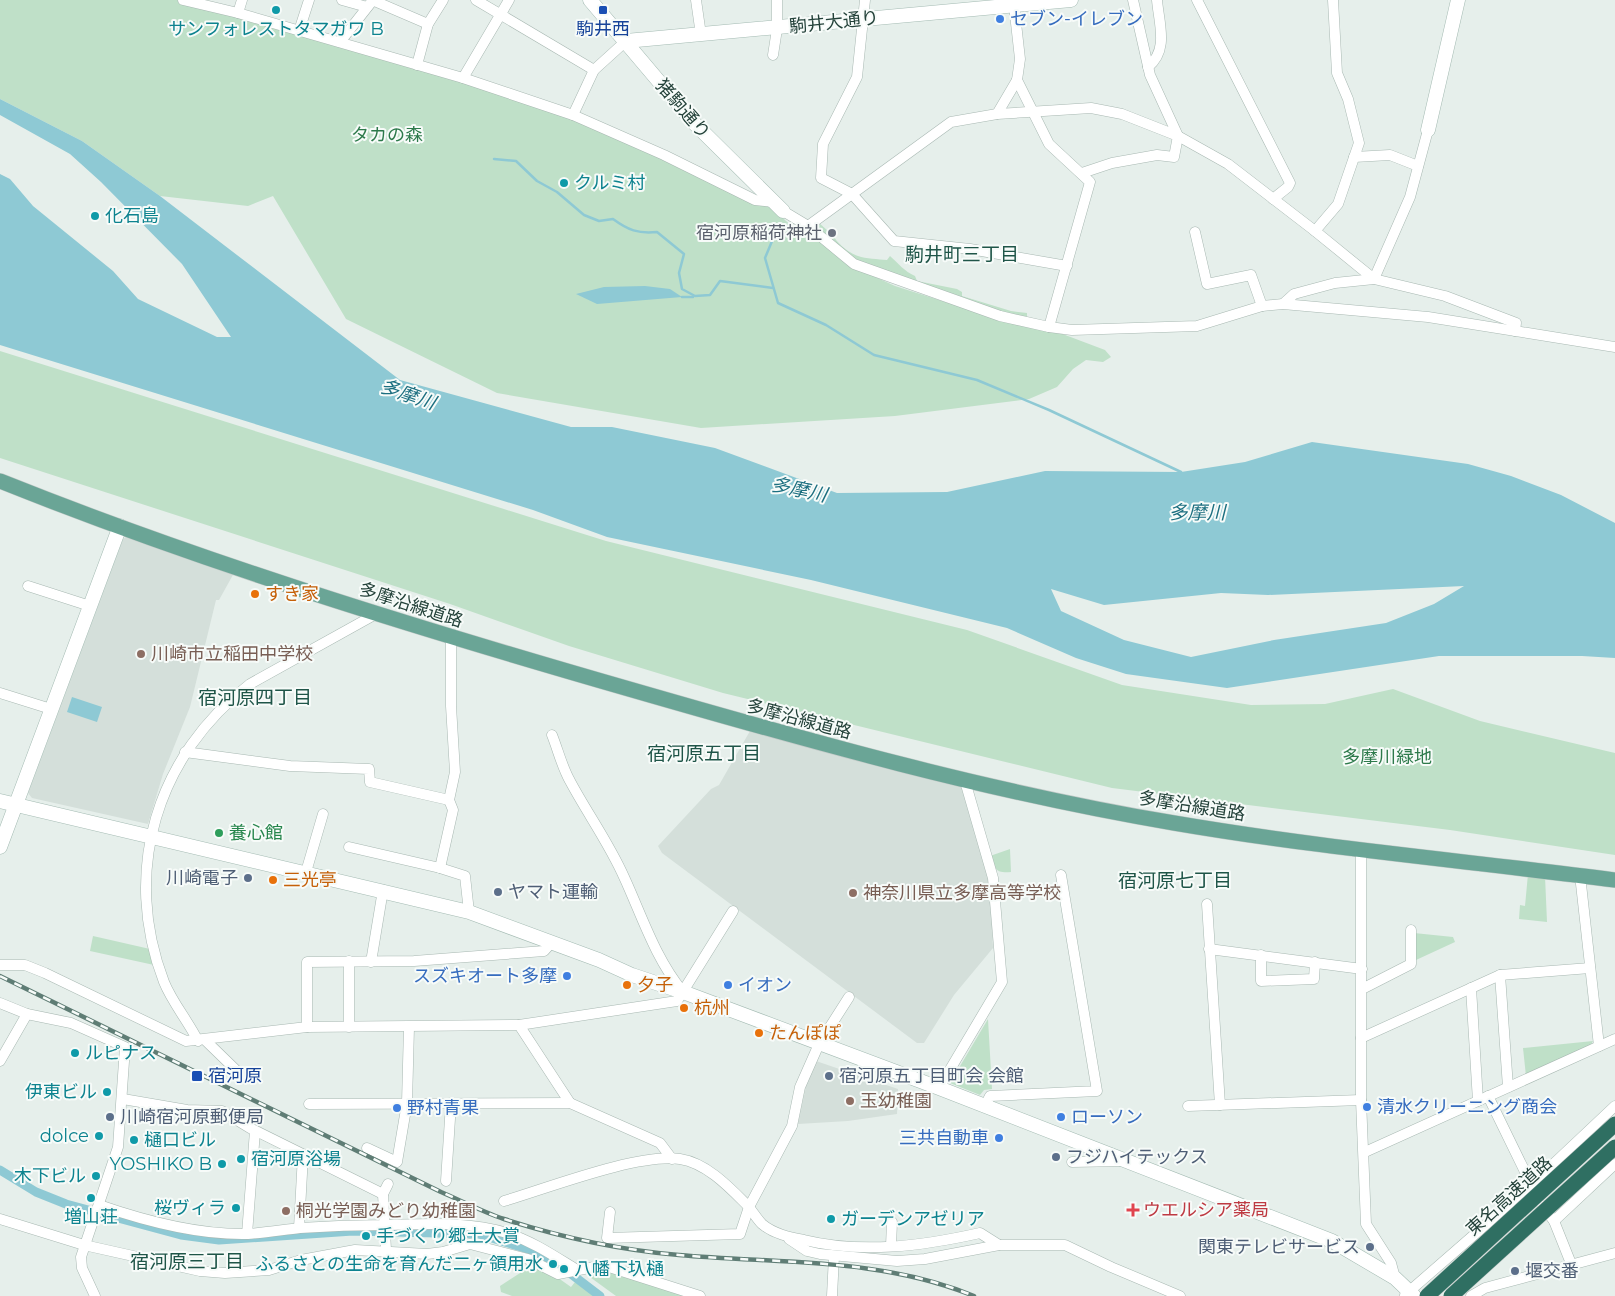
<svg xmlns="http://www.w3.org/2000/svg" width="1615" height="1296" viewBox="0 0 1615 1296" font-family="Montserrat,'Noto Sans JP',sans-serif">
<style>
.built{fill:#d4dfda}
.green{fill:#bfe0c8}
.water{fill:#8ec9d4;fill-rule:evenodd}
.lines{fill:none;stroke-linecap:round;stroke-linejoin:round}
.stream{stroke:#8ec9d4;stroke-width:2.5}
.canal{stroke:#8ec9d4;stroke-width:9}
.street-casing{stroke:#a8b8b2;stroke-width:11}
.secondary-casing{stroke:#a4bbb3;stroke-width:15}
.primary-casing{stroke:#c2cac8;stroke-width:16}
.street{stroke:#fff;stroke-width:10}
.secondary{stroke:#fff;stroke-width:14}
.primary{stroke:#6aa596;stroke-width:15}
.rail-casing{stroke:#5f7d75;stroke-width:4.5}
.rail{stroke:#f7fbf9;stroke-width:2.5;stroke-dasharray:8;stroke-linecap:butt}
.highway-bridge-casing{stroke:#c2cac8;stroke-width:16;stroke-linecap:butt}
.highway-bridge{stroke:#2f6f62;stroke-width:15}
.culture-dot{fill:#0f9aa8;stroke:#f7fbf9;stroke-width:2}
.transit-dot{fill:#1a4fb4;stroke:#f7fbf9;stroke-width:2}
.shop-dot{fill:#3f7fe0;stroke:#f7fbf9;stroke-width:2}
.worship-dot{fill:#6b7280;stroke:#f7fbf9;stroke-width:2}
.food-dot{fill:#e8710a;stroke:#f7fbf9;stroke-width:2}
.education-dot{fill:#8d6e63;stroke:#f7fbf9;stroke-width:2}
.leisure-dot{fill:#2e9e5b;stroke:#f7fbf9;stroke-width:2}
.service-dot{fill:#5c6f8a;stroke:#f7fbf9;stroke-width:2}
.health-dot{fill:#e0444e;stroke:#f7fbf9;stroke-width:2}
.labels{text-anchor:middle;stroke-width:4;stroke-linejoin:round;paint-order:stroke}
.shop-label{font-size:18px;fill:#366cbe;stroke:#f7fbf9;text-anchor:start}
.street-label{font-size:18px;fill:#24423a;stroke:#f7fbf9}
.culture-label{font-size:18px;fill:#0d838f;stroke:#f7fbf9;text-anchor:start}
.transit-label{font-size:18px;fill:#164399;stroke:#f7fbf9}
.park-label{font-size:18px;fill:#2d7a4b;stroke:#f7fbf9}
.worship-label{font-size:18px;fill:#5b616d;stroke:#f7fbf9;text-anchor:end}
.food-label{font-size:18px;fill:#c56008;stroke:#f7fbf9;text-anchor:start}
.education-label{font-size:18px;fill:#785e54;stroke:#f7fbf9;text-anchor:start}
.leisure-label{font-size:18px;fill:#27864d;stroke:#f7fbf9;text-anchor:start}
.service-label{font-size:18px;fill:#4e5e75;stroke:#f7fbf9;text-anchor:start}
.health-label{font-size:18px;fill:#be3a42;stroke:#f7fbf9;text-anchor:start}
.neighbourhood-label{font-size:19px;fill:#1f5548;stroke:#f7fbf9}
.water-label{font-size:19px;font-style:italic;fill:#1c6f80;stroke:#f7fbf9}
</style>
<rect width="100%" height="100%" fill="#e6efeb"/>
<!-- built -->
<g class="built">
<path d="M 130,535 L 234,573 L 219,600 L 216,600 L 190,707 L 163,774 L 148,824 L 32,798 L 28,793 L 123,539 Z"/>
<path d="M 750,731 L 963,786 L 990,877 L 993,948 L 954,995 L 924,1043 L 917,1043 L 662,853 L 658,846 L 711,789 L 719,785 Z"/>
<path d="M 816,1061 L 898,1089 L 897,1114 L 848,1121 L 798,1124 L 806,1086 Z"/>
</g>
<!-- green -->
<g class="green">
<path d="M 0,0 L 177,0 L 218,10 L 556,111 L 772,205 C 783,218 791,230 809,231 L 849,265 L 895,286 L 983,314 L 1052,330 L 1105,350 L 1111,357 L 1103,362 L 1086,360 L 1073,369 L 1057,387 L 1029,399 L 895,416 L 701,428 L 497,393 L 346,319 L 273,196 L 248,206 L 160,196 L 82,141 L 0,99 Z"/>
<path d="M 818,222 L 828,231 L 832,231 C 833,241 849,253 858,256 C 866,259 878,259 887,260 L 890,256 C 899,264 904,271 915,276 L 917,281 L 957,289 L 962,292 L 962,296 L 1011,311 L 1027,313 L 1027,318 L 1009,314 L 861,263 L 813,226 Z"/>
<path d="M 0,351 L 606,541 L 967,630 L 1122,685 L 1251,705 L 1325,704 L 1393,689 L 1480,721 L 1615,753 L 1615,855 L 1450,830 L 1112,788 L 723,693 L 569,646 L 450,604 L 0,458 Z"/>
<path d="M 1010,849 L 1011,872 C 996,873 995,870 990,856 Z"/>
<path d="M 1528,874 L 1545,876 L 1547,922 L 1519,919 L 1520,905 L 1525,906 Z"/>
<path d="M 1414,933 L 1453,937 L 1455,942 L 1416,960 Z"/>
<path d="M 93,936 L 150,949 L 154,965 L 90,951 Z"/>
<path d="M 988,1019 L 992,1089 L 984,1090 L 980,1095 L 950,1083 Z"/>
<path d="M 1593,1041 L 1591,1045 L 1526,1076 L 1523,1048 Z"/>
<path d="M 531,1266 L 554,1275 L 571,1287 L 575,1282 L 595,1296 L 512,1296 L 501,1292 L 500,1286 Z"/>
<path d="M 611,1270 L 689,1296 L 616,1296 L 583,1272 Z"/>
</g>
<!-- water -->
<g class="water">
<path d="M 0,99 L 82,141 L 160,196 L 400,380 L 571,427 L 612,427 L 715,448 L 837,493 L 947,492 L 1045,471 L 1181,472 L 1245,462 L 1312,442 L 1468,464 L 1511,476 L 1561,495 L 1615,523 L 1615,658 L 1582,656 L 1439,656 L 1227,688 L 1126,674 L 1076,658 L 1007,628 L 811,580 L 607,537 L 533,510 L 0,345 L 0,174 L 10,179 L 33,206 L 113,271 L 138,299 L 217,337 L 231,337 L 182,264 L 101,182 L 70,154 L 0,115 ZM 1464,586 L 1434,604 L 1386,623 L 1274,640 L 1191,657 L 1124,640 L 1061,611 L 1051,589 L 1104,605 L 1221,593 L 1268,595 Z"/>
<path d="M 645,286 L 670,289 L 682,297 L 597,304 L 576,294 L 604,287 Z"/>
<path d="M 72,697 L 102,707 L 97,722 L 67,712 Z"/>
</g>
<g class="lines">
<!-- stream -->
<g class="stream">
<path d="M 494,159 L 516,161 L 537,181 L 557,192 L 584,215 L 599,221 L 613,219 C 628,230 638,234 657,232 L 684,254 L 679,273 L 682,289 L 695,296 L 710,295 L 720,281 L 773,288"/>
<path d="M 775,234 L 765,258 L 778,303 L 826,325 L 874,355 L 977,380 L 1049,410 L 1181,472"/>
<path d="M 682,297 L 693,297"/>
</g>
<!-- canal -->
<path class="canal" d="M 0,1170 L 36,1192 L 66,1204 L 181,1235 L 219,1240 L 353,1231 L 479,1234 L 531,1250 L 554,1261 L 600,1296"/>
<!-- street casing -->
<g class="street-casing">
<g id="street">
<path d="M 183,0 L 238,13 L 463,78 L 573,115 L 664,155 L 755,200 L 774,202"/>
<path d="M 342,0 L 367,7"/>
<path d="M 372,0 L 428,24"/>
<path d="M 476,0 L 594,70"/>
<path d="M 696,0 L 701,35"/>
<path d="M 865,0 L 857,77 L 823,144 L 821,178 L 852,194 L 894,241 L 970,249 L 1067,266"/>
<path d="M 1197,0 L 1290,183 L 1288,187 L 1273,199"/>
<path d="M 1014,5 L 1020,59 L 1017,80 L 1049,144 L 1090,182 L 1049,327"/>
<path d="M 238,13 L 242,0"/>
<path d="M 299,31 L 309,0"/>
<path d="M 340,42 L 373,0"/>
<path d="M 773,55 L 777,29 L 777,0"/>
<path d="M 417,65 L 428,24 L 443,0"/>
<path d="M 1148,67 C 1169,50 1159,24 1157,0"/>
<path d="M 463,78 L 509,0"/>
<path d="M 997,114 L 1017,80"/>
<path d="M 573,115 L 594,70 L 626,41"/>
<path d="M 1354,157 L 1390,155 L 1418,166"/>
<path d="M 1082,173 L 1112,163 L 1157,155 L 1174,157 L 1178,136 L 1150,75 L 1133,0"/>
<path d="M 783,211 L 808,226 L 854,264 L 1000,316 L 1049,327 L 1072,330 L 1197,326 L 1262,306 L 1283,304 L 1428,317 L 1615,347"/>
<path d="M 808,226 L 951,122 L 997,114 L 1091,108 L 1122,114 L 1178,136 L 1228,164 L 1315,231 L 1374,279"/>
<path d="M 1315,231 L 1338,204 L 1359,143 L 1348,99 L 1337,73 L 1333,0"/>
<path d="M 1195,232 L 1207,284 L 1251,275 L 1262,306"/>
<path d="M 1374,279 L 1410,197 L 1428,130"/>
<path d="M 1283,304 L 1294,294 L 1335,283 L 1374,279 L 1445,296 L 1516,323 L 1515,331"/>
<path d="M 28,586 L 90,606"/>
<path d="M 0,693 L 51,709"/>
<path d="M 552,735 C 558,750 562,767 570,781 C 587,813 609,843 624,877 C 642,916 655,958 683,992"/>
<path d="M 185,752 L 290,766 L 369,769 L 370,782 L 449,800"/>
<path d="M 349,847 L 440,868 L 465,876 L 469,912"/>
<path d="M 1361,850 L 1361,1100 L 1366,1224 L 1391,1263 L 1395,1278"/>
<path d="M 440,868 L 453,810 L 449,800 L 455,772 L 451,706 L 451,638"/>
<path d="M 306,872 L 323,814"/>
<path d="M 1580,875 L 1599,1046"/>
<path d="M 1207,904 L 1220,1105"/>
<path d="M 1209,949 L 1362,969"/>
<path d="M 1261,955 L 1261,981 L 1314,979 L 1315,962"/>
<path d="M 371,962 L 383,890"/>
<path d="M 0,965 L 25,965 L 45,973 L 186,1041 L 307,1027 L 519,1025 L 677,1001 L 733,911"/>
<path d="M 1500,975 L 1508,1087"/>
<path d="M 1471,988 L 1478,1101"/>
<path d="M 1362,989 L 1411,964 L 1411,930"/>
<path d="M 0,1003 L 27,1014 L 71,1023 L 125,1047 L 118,1147 L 81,1257 L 82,1268 L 95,1296"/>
<path d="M 519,1025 L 570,1103"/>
<path d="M 307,1027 L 307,962 L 414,961 L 544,951 L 552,942"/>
<path d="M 349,1027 L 349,961"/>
<path d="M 1361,1038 L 1500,975 L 1590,968"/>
<path d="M 205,1040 L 238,1072"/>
<path d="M 198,1041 C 188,1021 172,1002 164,982 C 121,871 157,755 250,684 L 376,614"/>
<path d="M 0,1061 L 27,1014"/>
<path d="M 939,1088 L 1002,982 L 993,878 L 965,781"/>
<path d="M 1488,1096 L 1531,1184"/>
<path d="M 123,1099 L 187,1110 L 222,1111 L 250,1128 L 383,1194"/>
<path d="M 309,1104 L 570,1103 L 660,1143 L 672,1159"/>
<path d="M 985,1106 L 990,1096 L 1097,1091 L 1061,875"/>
<path d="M 1188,1106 L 1361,1100"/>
<path d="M 367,1148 L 397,1162 L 407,1103 L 409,1027"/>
<path d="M 1365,1152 L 1615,1039"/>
<path d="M 1072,1162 L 1122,1161"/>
<path d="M 446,1181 L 451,1103"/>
<path d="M 504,1201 C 548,1188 638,1153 680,1159 C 707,1163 730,1188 748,1206 C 753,1212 757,1219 762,1224 C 774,1234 789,1237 804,1240 C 862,1254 922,1246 980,1233 L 999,1245"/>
<path d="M 99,1205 C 145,1221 198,1235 247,1234 C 265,1233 282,1230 300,1228 C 329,1226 358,1225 387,1225 C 426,1224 469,1221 507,1233 C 534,1242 554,1256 577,1270"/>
<path d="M 1542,1205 L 1554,1221 L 1572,1266"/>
<path d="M 610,1212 L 607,1238 L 740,1234 L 749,1207 L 792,1126 L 800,1087 L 819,1044 L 849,997"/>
<path d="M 0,1219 L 84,1245 L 200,1271 L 225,1273 L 269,1270 L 301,1260 L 355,1250 L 427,1254 L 443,1252 L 470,1244 L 528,1259 L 558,1274 L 594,1267 L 609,1267 L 700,1296"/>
<path d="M 1554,1221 L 1615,1164"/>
<path d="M 299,1228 L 303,1155"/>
<path d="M 247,1234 L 255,1131"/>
<path d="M 789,1239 L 807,1251 L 820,1254 L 897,1261 L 925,1259 L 999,1245 L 1065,1245 L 1111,1267 L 1180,1296"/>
<path d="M 891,1246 L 892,1222"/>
<path d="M 386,1250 L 383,1194 L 388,1184"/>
<path d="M 1405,1295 L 1529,1187 L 1615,1106"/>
<path d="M 832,1296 L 834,1256"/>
<path d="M 1471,1296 L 1485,1288 L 1615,1253"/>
</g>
</g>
<!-- secondary casing -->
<g class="secondary-casing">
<g id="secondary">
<path d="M 590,0 L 694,123 L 783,211"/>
<path d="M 626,41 L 1071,0"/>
<path d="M 1428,130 L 1458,0"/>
<path d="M 0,801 L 469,912 L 599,960 L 632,975 L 683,992 L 939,1088 L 1332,1241 L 1395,1278 L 1414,1296"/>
<path d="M 0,847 L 120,526"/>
</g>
</g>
<!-- primary casing -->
<g class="primary-casing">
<path id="primary" d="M 0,481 C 205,563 417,628 629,689 C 809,741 989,792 1174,823 C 1320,848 1468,861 1615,880"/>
</g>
<!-- street -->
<use href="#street" class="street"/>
<!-- secondary -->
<use href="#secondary" class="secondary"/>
<!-- primary -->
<use href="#primary" class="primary"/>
<!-- rail casing -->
<g class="rail-casing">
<path id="rail" d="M 0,976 L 441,1192 C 462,1201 483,1212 504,1219 C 560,1237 621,1250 679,1255 C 779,1264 879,1257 974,1296"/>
</g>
<!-- rail -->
<use href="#rail" class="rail"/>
<!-- highway-bridge casing -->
<g class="highway-bridge-casing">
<g id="highway-bridge">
<path d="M 1427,1296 L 1615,1124"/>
<path d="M 1451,1296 L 1615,1147"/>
</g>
</g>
<!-- highway-bridge -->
<use href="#highway-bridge" class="highway-bridge"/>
</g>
<!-- markers -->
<g class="culture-dot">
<circle cx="276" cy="10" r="5"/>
<circle cx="564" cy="183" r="5"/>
<circle cx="95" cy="216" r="5"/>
<circle cx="75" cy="1053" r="5"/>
<circle cx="107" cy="1092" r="5"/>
<circle cx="99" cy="1136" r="5"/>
<circle cx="134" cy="1140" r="5"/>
<circle cx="241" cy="1159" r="5"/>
<circle cx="222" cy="1164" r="5"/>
<circle cx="96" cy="1176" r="5"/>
<circle cx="91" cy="1198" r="5"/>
<circle cx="236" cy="1208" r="5"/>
<circle cx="831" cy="1219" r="5"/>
<circle cx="366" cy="1236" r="5"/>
<circle cx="553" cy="1264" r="5"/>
<circle cx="564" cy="1269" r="5"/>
</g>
<g class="transit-dot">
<rect x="598" y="5" width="10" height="10" rx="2.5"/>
<rect x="191" y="1070" width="12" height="12" rx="2.5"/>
</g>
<g class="shop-dot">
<circle cx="1000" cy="19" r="5"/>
<circle cx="567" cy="976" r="5"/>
<circle cx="728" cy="985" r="5"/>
<circle cx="1367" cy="1107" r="5"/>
<circle cx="397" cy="1108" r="5"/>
<circle cx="1061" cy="1117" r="5"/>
<circle cx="999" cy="1138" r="5"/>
</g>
<circle class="worship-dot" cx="832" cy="233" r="5"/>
<g class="food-dot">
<circle cx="255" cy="594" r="5"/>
<circle cx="273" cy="880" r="5"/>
<circle cx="627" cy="985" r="5"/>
<circle cx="684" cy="1008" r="5"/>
<circle cx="759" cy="1033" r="5"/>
</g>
<g class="education-dot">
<circle cx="141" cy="654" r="5"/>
<circle cx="853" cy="893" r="5"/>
<circle cx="850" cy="1101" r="5"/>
<circle cx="286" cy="1211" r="5"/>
</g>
<circle class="leisure-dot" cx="219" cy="833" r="5"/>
<g class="service-dot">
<circle cx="248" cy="878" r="5"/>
<circle cx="498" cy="892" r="5"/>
<circle cx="829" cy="1076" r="5"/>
<circle cx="110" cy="1117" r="5"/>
<circle cx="1056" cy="1157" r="5"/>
<circle cx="1370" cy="1247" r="5"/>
<circle cx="1515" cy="1271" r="5"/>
</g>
<path class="health-dot" d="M1130.5 1202.5h5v5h5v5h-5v5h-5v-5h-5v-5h5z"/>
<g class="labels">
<!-- shop labels -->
<g class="shop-label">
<text x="1010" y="25">セブン-イレブン</text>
<text x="557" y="982" text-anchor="end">スズキオート多摩</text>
<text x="738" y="991">イオン</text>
<text x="1377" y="1113">清水クリーニング商会</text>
<text x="407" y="1114">野村青果</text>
<text x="1071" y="1123">ローソン</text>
<text x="989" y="1144" text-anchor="end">三共自動車</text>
</g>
<!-- street labels -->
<g class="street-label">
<text transform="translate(834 22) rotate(-6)" y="6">駒井大通り</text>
<text transform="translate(683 109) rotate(49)" y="6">猪駒通り</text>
<text transform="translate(411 605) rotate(18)" y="6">多摩沿線道路</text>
<text transform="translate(799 719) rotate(15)" y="6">多摩沿線道路</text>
<text transform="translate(1192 806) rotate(9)" y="6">多摩沿線道路</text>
<text transform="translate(1509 1196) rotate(-42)" y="6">東名高速道路</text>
</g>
<!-- culture labels -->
<g class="culture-label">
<text x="276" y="35" text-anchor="middle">サンフォレストタマガワ B</text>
<text x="574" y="189">クルミ村</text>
<text x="105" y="222">化石島</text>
<text x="85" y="1059">ルピナス</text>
<text x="97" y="1098" text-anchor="end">伊東ビル</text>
<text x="89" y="1142" text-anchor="end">dolce</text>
<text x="144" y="1146">樋口ビル</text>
<text x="251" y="1165">宿河原浴場</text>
<text x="212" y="1170" text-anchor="end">YOSHIKO B</text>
<text x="86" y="1182" text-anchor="end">木下ビル</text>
<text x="226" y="1214" text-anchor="end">桜ヴィラ</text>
<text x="91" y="1223" text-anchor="middle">増山荘</text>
<text x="841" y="1225">ガーデンアゼリア</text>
<text x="376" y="1242">手づくり郷土大賞</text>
<text x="543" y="1270" text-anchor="end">ふるさとの生命を育んだ二ヶ領用水</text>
<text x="574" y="1275">八幡下圦樋</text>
</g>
<!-- transit labels -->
<g class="transit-label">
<text x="603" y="35">駒井西</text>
<text x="208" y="1082" text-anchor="start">宿河原</text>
</g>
<!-- park labels -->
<g class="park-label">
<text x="387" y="141">タカの森</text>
<text x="1387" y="763">多摩川緑地</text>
</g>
<!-- worship labels -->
<g class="worship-label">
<text x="822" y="239">宿河原稲荷神社</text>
</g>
<!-- food labels -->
<g class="food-label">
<text x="265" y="600">すき家</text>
<text x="283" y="886">三光亭</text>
<text x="637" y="991">夕子</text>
<text x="694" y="1014">杭州</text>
<text x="769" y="1039">たんぽぽ</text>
</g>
<!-- education labels -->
<g class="education-label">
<text x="151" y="660">川崎市立稲田中学校</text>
<text x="863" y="899">神奈川県立多摩高等学校</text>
<text x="860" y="1107">玉幼稚園</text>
<text x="296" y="1217">桐光学園みどり幼稚園</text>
</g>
<!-- leisure labels -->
<g class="leisure-label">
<text x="229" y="839">養心館</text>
</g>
<!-- service labels -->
<g class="service-label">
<text x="238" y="884" text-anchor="end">川崎電子</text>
<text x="508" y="898">ヤマト運輸</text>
<text x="839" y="1082">宿河原五丁目町会 会館</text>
<text x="120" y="1123">川崎宿河原郵便局</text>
<text x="1066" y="1163">フジハイテックス</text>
<text x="1360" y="1253" text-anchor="end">関東テレビサービス</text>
<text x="1525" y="1277">堰交番</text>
</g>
<!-- health labels -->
<g class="health-label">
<text x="1143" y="1216">ウエルシア薬局</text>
</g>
<!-- neighbourhood labels -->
<g class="neighbourhood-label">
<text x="962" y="261">駒井町三丁目</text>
<text x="255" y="704">宿河原四丁目</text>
<text x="704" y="760">宿河原五丁目</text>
<text x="1175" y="887">宿河原七丁目</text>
<text x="187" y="1268">宿河原三丁目</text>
</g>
<!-- water labels -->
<g class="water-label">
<text transform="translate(408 394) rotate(19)" y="7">多摩川</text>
<text transform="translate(799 489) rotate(12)" y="7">多摩川</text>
<text x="1197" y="519">多摩川</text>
</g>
</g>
</svg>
